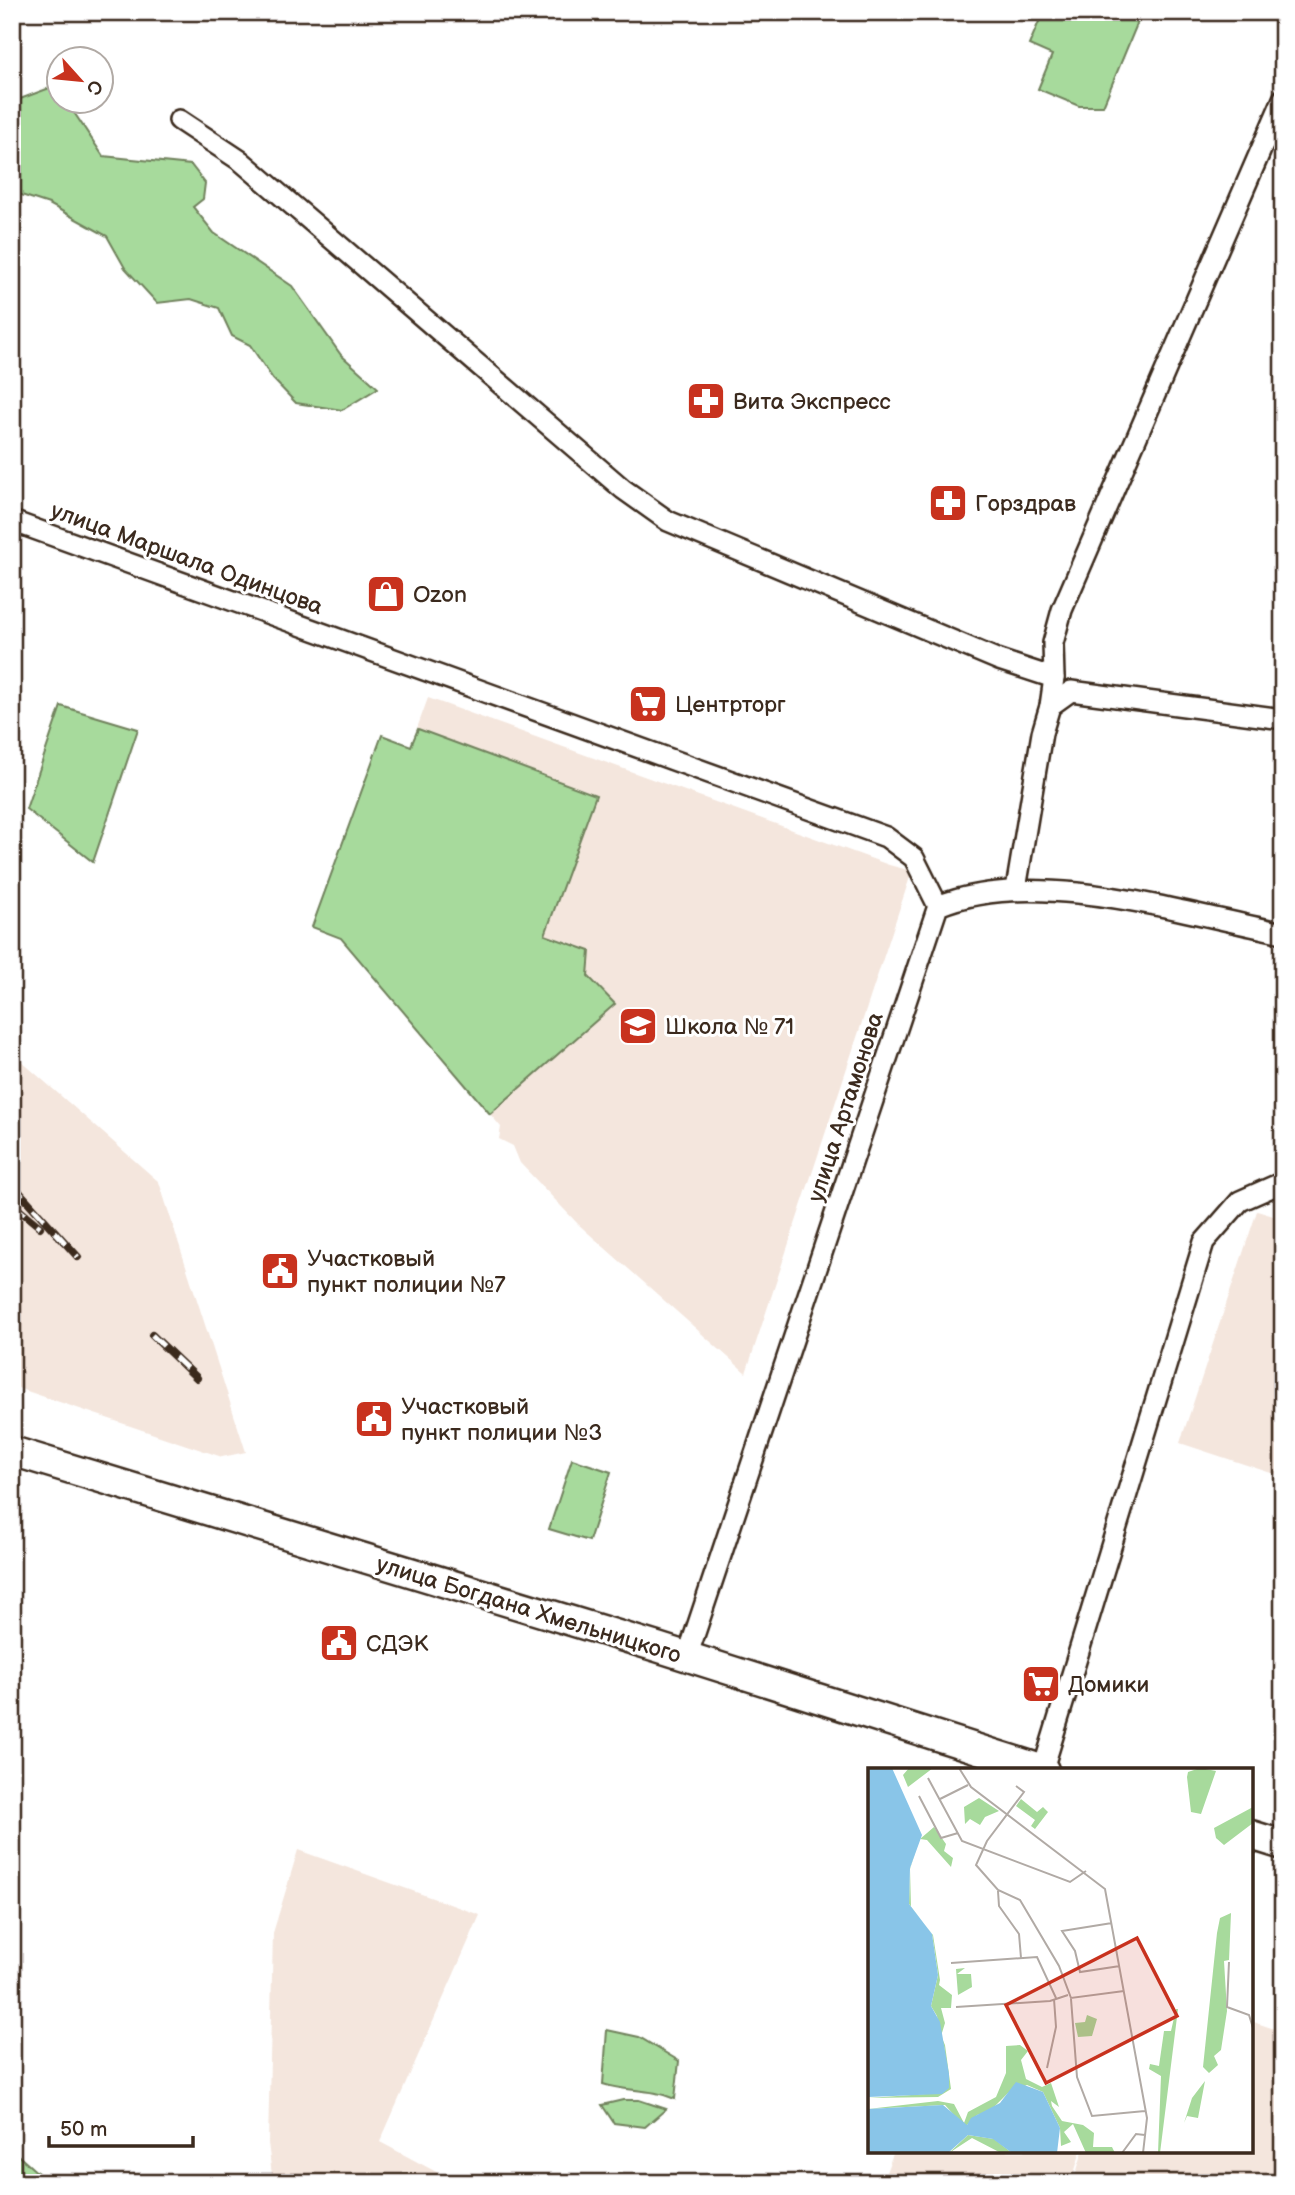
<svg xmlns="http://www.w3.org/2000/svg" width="1295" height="2195" viewBox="0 0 1295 2195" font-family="'Balsamiq Sans',sans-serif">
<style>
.built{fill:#f4e6dd}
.green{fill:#a7da9c;stroke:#71825d;stroke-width:2}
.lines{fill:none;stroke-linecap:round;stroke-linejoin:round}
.street-casing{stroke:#3b2a1e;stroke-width:24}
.secondary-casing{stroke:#3b2a1e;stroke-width:33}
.street{stroke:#fff;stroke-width:19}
.secondary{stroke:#fff;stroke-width:28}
.rail-casing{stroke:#3b2a1e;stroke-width:8}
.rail{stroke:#fff;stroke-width:5;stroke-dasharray:16;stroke-linecap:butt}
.labels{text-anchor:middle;stroke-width:6;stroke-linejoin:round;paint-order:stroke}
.poi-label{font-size:23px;fill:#3b2a1e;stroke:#fff;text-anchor:start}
.street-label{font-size:23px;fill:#3b2a1e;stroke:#fff}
.inset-road{fill:none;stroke:#b1aaa5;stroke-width:2}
.view{fill:#c8321e;fill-opacity:0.15;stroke:#c8321e;stroke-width:3.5}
.inset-edge{fill:none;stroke:#3b2a1e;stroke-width:3.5}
</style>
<rect width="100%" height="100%" fill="#fff"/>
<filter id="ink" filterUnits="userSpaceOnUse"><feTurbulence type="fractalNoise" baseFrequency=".0143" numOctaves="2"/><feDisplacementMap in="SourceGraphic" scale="14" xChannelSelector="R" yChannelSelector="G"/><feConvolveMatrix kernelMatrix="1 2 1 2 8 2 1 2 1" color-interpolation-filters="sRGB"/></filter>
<g filter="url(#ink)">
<!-- built -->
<g class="built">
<path d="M 428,698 L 889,865 L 912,871 L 746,1373 L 578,1224 L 520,1163 L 513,1146 L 499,1139 L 501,1127 L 341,938 Z"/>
<path d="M 12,1053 L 159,1182 L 246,1452 L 222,1457 L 12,1386 Z"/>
<path d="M 1257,1211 L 1283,1219 L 1283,1477 L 1180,1443 Z"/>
<path d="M 298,1850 L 480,1915 L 380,2142 L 457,2183 L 273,2183 L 268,2143 L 273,1933 Z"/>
<path d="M 1251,2021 L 1283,2032 L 1283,2183 L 1073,2183 L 1083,2151 L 1251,2151 Z"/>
<path d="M 894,2151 L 1081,2151 L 1071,2183 L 882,2183 Z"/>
</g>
<!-- green -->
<g class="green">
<path d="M 1043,12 L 1142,12 L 1103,106 L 1079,106 L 1038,89 L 1052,55 L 1029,45 Z"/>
<path d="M 55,86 L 59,92 L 60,102 L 67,102 L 103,156 L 191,165 L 205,183 L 203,199 L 193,207 L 214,233 L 292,286 L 341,355 L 378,388 L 342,410 L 296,403 L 273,379 L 250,345 L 232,336 L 219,308 L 191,299 L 157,303 L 125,268 L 107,236 L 49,204 L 12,192 L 12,102 Z"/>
<path d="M 61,706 L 138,729 L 93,862 L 26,809 Z"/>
<path d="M 418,729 L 596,795 L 545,935 L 590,951 L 588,976 L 615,1004 L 490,1114 L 341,938 L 312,927 L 382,735 L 411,746 Z"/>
<path d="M 572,1459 L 611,1472 L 589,1541 L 549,1529 Z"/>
<path d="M 607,2030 L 639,2037 L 679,2061 L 675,2099 C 651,2088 627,2092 603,2084 Z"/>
<path d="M 623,2100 L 639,2100 L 666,2109 L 645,2127 L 614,2123 L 602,2105 Z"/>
<path d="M 12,2150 L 49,2183 L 12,2183 Z"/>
</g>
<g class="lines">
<!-- street casing -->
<g class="street-casing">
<g id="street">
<path d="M 179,120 L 241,161 L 623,489 L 668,521 L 999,660 L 1054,678"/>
<path d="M 12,521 L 886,837 L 914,858 L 938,906"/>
<path d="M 1050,706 L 1071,691 L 1283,719"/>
<path d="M 1016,889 L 1042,733 L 1050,706 L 1054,678 L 1053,643 L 1062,610 L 1283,99"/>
<path d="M 687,1657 L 938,906 C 1033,866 1184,913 1283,933"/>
<path d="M 1043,1769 L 1204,1242 L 1240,1201 L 1283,1182"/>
</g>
</g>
<!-- secondary casing -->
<g class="secondary-casing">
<g id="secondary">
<path d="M 12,1451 L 657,1647 L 1044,1770"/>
<path d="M 1251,1835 L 1283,1845"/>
</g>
</g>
<!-- street -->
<use href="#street" class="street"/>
<!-- secondary -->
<use href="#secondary" class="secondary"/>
<!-- rail casing -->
<g class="rail-casing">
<g id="rail">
<path d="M 12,1184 L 78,1257"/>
<path d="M 12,1204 L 40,1227"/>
<path d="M 152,1335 L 197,1378"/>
</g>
</g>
<!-- rail -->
<use href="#rail" class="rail"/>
</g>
</g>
<!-- icons -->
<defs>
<g id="pharmacy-square" transform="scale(2.0125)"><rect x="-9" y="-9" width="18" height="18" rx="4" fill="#c8321e" stroke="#fff"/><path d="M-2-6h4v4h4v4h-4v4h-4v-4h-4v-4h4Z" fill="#fff"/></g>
<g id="shop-square" transform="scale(2.0125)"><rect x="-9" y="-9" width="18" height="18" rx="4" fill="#c8321e" stroke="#fff"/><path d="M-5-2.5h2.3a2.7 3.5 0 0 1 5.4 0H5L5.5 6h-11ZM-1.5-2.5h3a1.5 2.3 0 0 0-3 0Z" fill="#fff"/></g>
<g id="supermarket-square" transform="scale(2.0125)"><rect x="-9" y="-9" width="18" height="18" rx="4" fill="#c8321e" stroke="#fff"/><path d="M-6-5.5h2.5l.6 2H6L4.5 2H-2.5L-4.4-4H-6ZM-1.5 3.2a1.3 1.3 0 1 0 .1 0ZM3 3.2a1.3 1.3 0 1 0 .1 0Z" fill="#fff"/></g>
<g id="school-square" transform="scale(2.0125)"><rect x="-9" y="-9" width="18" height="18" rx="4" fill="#c8321e" stroke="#fff"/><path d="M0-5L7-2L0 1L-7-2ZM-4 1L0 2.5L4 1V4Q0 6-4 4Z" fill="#fff"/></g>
<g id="civic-square" transform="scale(2.0125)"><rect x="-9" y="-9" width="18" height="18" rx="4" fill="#c8321e" stroke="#fff"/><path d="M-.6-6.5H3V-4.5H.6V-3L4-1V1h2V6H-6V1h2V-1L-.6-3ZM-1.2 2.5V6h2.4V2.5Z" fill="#fff"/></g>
</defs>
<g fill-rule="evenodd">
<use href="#pharmacy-square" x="706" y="401"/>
<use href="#pharmacy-square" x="948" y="503"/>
<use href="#shop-square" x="386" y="594"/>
<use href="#supermarket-square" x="648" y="704"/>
<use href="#school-square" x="638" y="1026"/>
<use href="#civic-square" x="280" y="1271"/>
<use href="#civic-square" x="374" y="1419"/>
<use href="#civic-square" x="339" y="1643"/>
<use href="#supermarket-square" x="1041" y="1684"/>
</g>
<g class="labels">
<!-- poi labels -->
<g class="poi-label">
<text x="733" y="409">Вита Экспресс</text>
<text x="975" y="511">Горздрав</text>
<text x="413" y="602">Ozon</text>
<text x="675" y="712">Центрторг</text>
<text x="665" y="1034">Школа № 71</text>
<text x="307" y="1266">Участковый<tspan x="307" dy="26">пункт полиции №7</tspan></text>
<text x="401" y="1414">Участковый<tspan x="401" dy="26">пункт полиции №3</tspan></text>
<text x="366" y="1651">СДЭК</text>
<text x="1068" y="1692">Домики</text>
</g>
<!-- street labels -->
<g class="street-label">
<text transform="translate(187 558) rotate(20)" y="8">улица Маршала Одинцова</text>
<text transform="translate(845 1107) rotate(-72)" y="8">улица Артамонова</text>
<text transform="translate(529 1609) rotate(17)" y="8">улица Богдана Хмельницкого</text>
</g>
</g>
<!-- overview -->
<g transform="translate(868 1768)">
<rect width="385" height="385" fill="#fff"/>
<path d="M 41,0 L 65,0 L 40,19 L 35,7 ZM 332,0 L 348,3 L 333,46 L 323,44 L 319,9 L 320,4 ZM 111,30 L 131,43 L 117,49 L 112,57 L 102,51 L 97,56 L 96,39 ZM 153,31 L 169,44 L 175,39 L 180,44 L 167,61 L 163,58 L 167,52 L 148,38 ZM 385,39 L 385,55 L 356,77 L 348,70 L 346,60 ZM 66,59 L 78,76 L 76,83 L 85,90 L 83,99 L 59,72 L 52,71 ZM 49,79 L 42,101 L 43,139 L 65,167 L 72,212 L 71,217 L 84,227 L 83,240 L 73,240 L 77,255 L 73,268 L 77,277 L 83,321 L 70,329 L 0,330 L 58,326 L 79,305 L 76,278 L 72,269 L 69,248 L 63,238 L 70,207 L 64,166 L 41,136 L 42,100 ZM 363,145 L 361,192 L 356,193 L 359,243 L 353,282 L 346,288 L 350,297 L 341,305 L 335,299 L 349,165 L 352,150 ZM 97,200 L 89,206 L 103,206 L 104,219 L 90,227 L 88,201 ZM 308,241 L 310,241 L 292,385 L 290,385 L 293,308 L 281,301 L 282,296 L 291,298 L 296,263 L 303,263 ZM 219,247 L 229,251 L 224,268 L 210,269 L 207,255 L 217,254 ZM 152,277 L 160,283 L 153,292 L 158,311 L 174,319 L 183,315 L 191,339 L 183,333 L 184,338 L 194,353 L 215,357 L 226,365 L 225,379 L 244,379 L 247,385 L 218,385 L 205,356 L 196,364 L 203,374 L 193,378 L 192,360 L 175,324 L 159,317 L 140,325 L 121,344 L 109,347 L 99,357 L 95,357 L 77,337 L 0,341 L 70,333 L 86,336 L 96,355 L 100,344 L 128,329 L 138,305 L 138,278 ZM 337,313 L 330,350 L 319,348 L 316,355 L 324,330 ZM 100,367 L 126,371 L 144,385 L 133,385 L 104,370 L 81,385 Z" fill="#a7da9c"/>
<path d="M 0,0 L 24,0 L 54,67 L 42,100 L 41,136 L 64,166 L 70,207 L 63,238 L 72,254 L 81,306 L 81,320 L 74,326 L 0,329 ZM 148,314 L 175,324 L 192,360 L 189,385 L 144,385 L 125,371 L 100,367 L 80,385 L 0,385 L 0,341 L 75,337 L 99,357 L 103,350 L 132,335 Z" fill="#89c5e8"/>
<path class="inset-road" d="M 91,0 L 103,19 L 237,121 L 279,350 L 275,385M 60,10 L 94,73 L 202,114 L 218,103M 148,18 L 156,24 L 119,73 L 108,97 L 130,122 L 152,132 L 191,198 L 203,230 L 256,223M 51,28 L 73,70 L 90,65M 72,31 L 100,17M 130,123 L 131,138 L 151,166 L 153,190M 244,155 L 194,163 L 207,183 L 212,204 L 252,198M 361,194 L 359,239 L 381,247 L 385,260M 83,195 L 169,189 L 188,230M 203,231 L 209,309 L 224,348 L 277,343M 88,239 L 182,233 L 200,227M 179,300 L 188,259 L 186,231M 254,385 L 268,366 L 277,367"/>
<path class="view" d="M 269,170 L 309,248 L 178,315 L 138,237 Z"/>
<rect width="385" height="385" class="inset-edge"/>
</g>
<!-- margin -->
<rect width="1295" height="2195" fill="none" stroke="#fff" stroke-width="42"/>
<rect x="21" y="21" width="1253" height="2153" fill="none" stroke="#3b2a1e" stroke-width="2.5" filter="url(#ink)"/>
<!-- north arrow -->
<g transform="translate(80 80) rotate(117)"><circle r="33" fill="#ffffff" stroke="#b1aaa5" stroke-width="2"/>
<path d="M0-5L12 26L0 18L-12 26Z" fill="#c8321e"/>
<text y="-10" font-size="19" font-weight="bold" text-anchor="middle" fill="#3b2a1e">С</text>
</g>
<!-- scale -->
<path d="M49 2136v10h144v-10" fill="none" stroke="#3b2a1e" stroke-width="3.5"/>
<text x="60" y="2136" font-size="21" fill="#3b2a1e" stroke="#ffffff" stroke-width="5" paint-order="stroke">50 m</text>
</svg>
